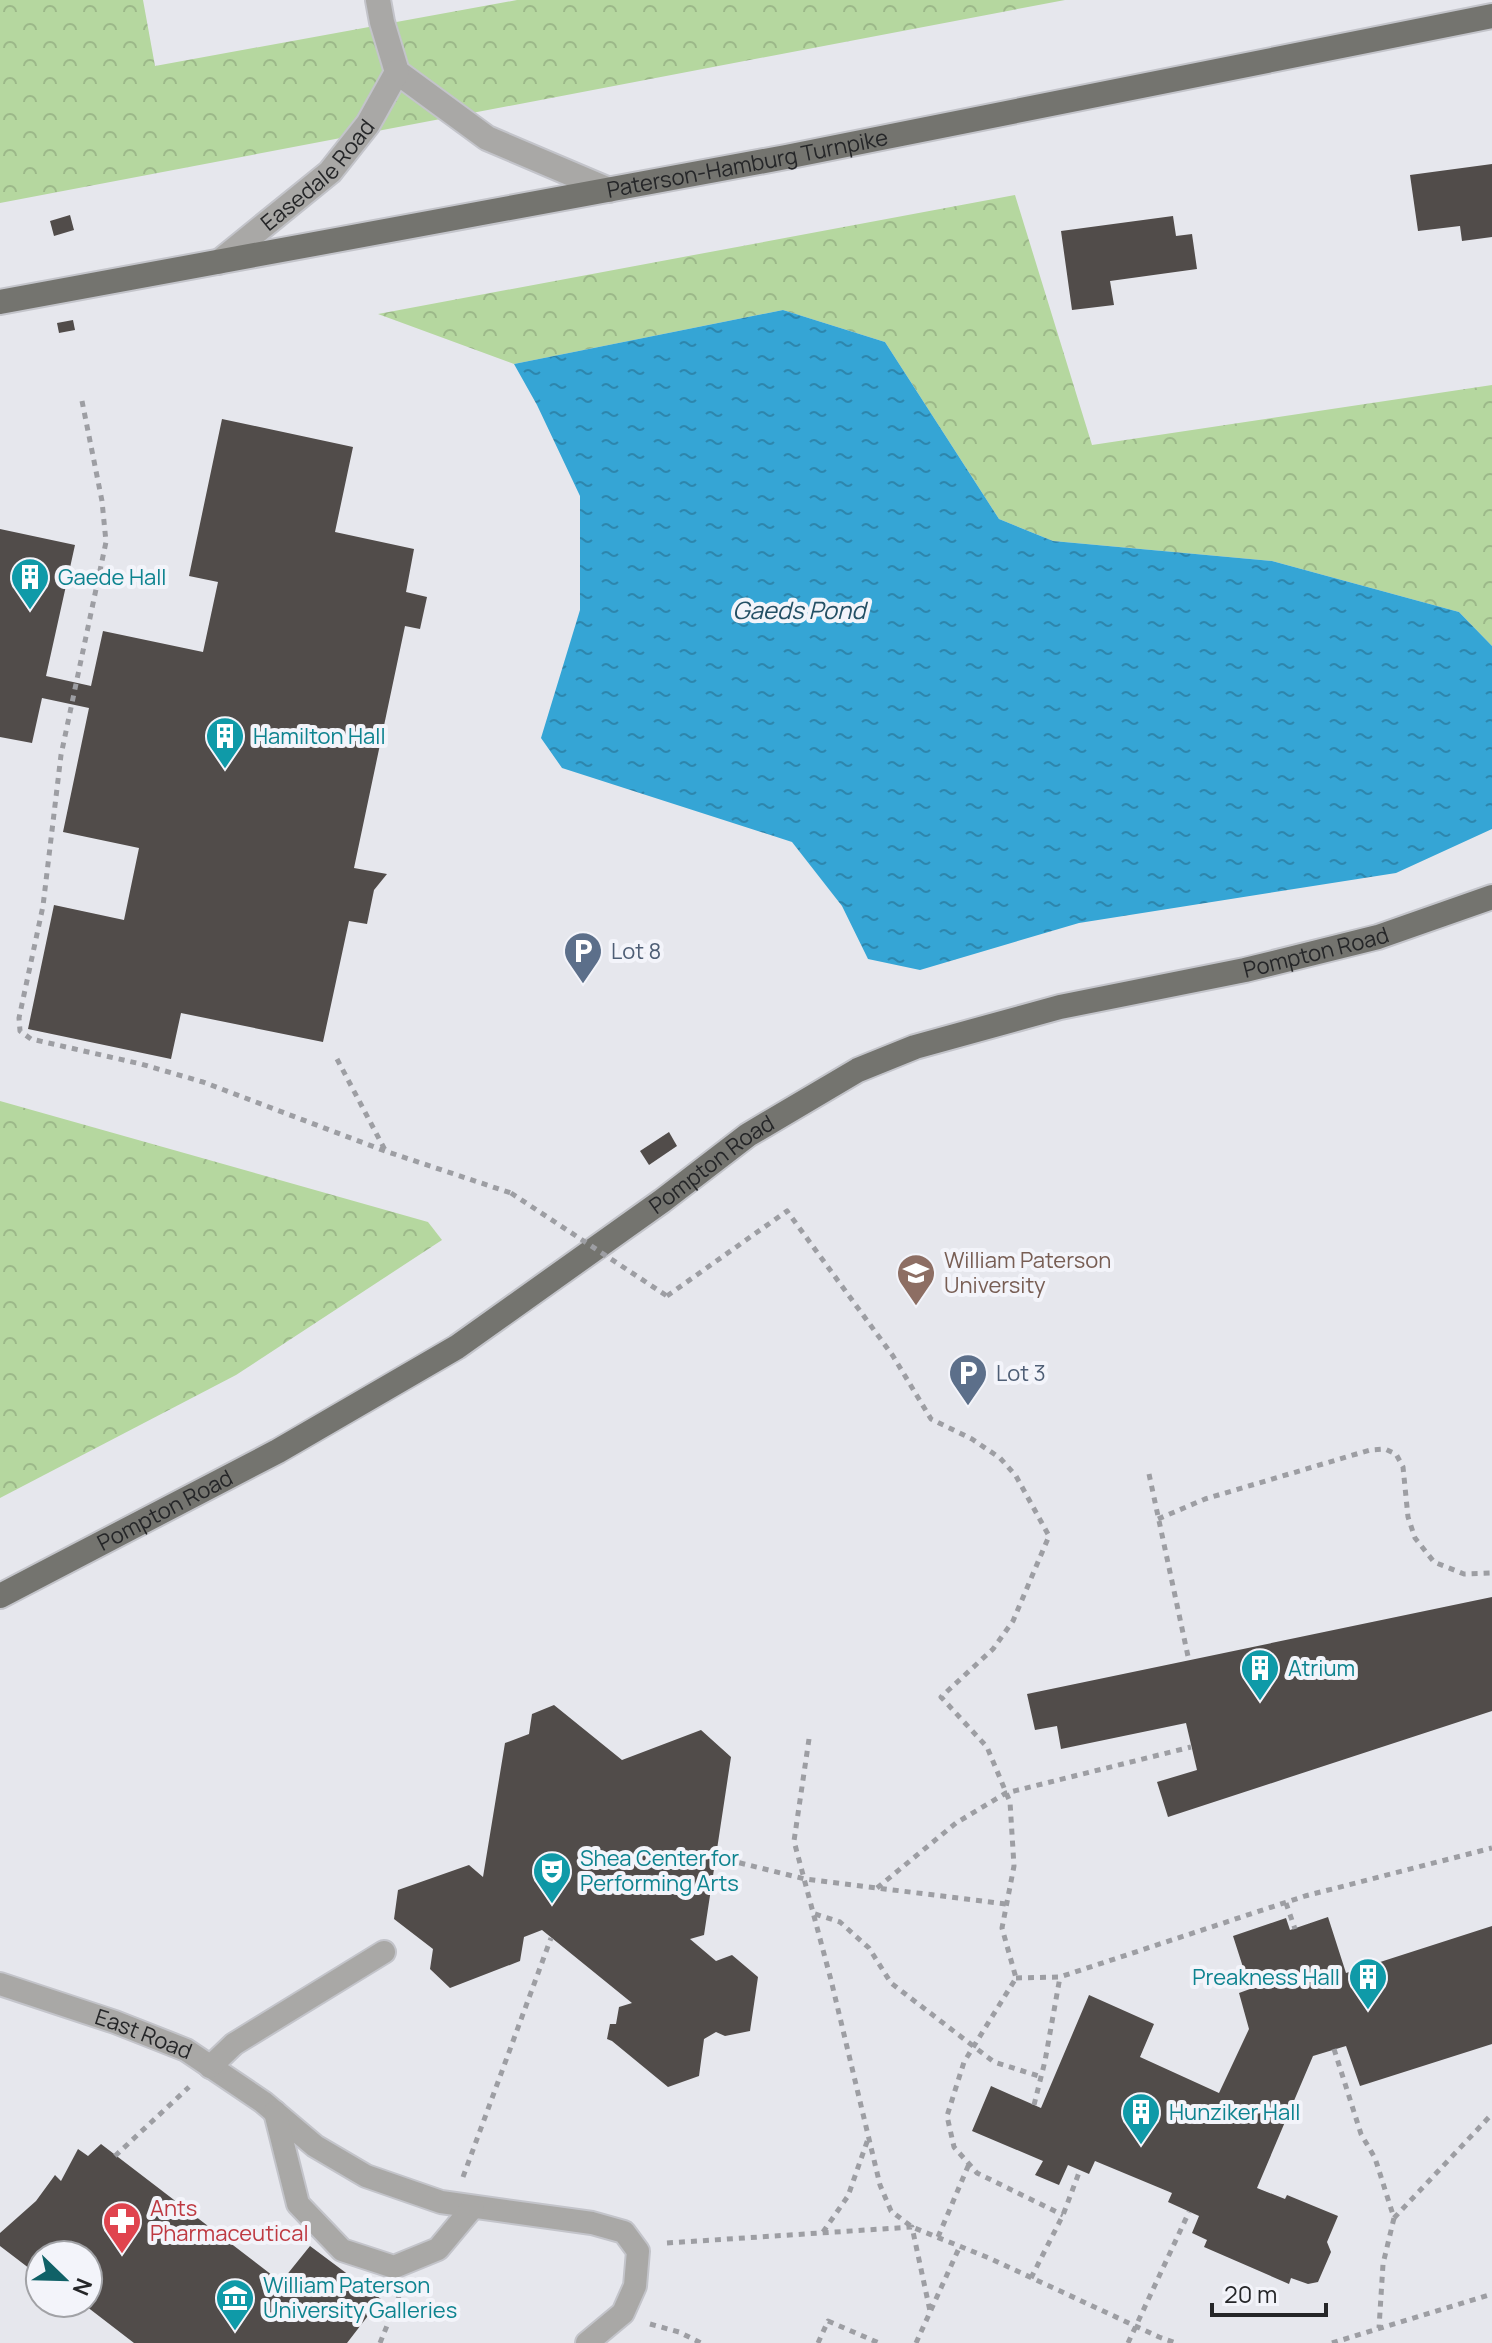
<svg xmlns="http://www.w3.org/2000/svg" width="1492" height="2343" viewBox="0 0 1492 2343" font-family="Manrope,sans-serif">
<style>
.forest{fill:url(#forest-crowns)}
.water{fill:url(#water-ripples)}
.building{fill:#514c4a}
.lines{fill:none;stroke-linecap:round;stroke-linejoin:round}
.lane-casing{stroke:#c3c4ca;stroke-width:26}
.street-casing{stroke:#c3c4ca;stroke-width:28}
.primary-casing{stroke:#c3c4ca;stroke-width:28}
.path{stroke:#9d9ea3;stroke-width:5;stroke-dasharray:6 6;stroke-linecap:butt}
.lane{stroke:#a9a8a6;stroke-width:22}
.street{stroke:#a9a8a6;stroke-width:24}
.primary{stroke:#74746f;stroke-width:24}
.path-bridge{stroke:#9d9ea3;stroke-width:5;stroke-dasharray:6 6;stroke-linecap:butt}
.labels{text-anchor:middle;stroke-width:8;stroke-linejoin:round;paint-order:stroke}
.street-label{font-size:22px;fill:#252628;stroke:#f3f4fa}
.culture-label{font-size:22px;fill:#0d838f;stroke:#f3f4fa;text-anchor:start}
.service-label{font-size:22px;fill:#4e5e75;stroke:#f3f4fa;text-anchor:start}
.education-label{font-size:22px;fill:#785e54;stroke:#f3f4fa;text-anchor:start}
.health-label{font-size:22px;fill:#be3a42;stroke:#f3f4fa;text-anchor:start}
.water-label{font-size:24px;font-style:italic;fill:#245065;stroke:#f3f4fa}
</style>
<defs>
<pattern id="forest-crowns" width="20" height="18" patternUnits="userSpaceOnUse" patternTransform="scale(2)"><rect width="20" height="18" fill="#b5d79f"/><path d="M2 6a3 3 0 1 1 6 0M12 15a3 3 0 1 1 6 0" fill="none" stroke="#9cb889"/></pattern>
<pattern id="water-ripples" width="26" height="14" patternUnits="userSpaceOnUse" patternTransform="scale(2)"><rect width="26" height="14" fill="#35a5d5"/><path d="M2 4q2-2 4 0t4 0M15 11q2-2 4 0t4 0" fill="none" stroke="#2d86ad"/></pattern>
</defs>
<rect width="100%" height="100%" fill="#e6e7ed"/>
<!-- forest -->
<g class="forest">
<path d="M 0,0 L 143,0 L 155,66 L 517,0 L 1065,0 L 0,203 Z"/>
<path d="M 1015,195 L 1092,445 L 1492,385 L 1492,646 L 1459,612 L 1272,561 L 1053,541 L 999,519 L 885,342 L 783,310 L 514,364 L 378,314 Z"/>
<path d="M 0,1101 L 428,1222 L 442,1240 L 236,1375 L 0,1498 Z"/>
</g>
<!-- water -->
<path class="water" d="M 783,310 L 885,342 L 999,519 L 1053,541 L 1272,561 L 1459,612 L 1492,646 L 1492,829 L 1396,873 L 1079,923 L 920,970 L 868,959 L 842,906 L 792,842 L 562,768 L 541,738 L 580,610 L 580,496 L 537,405 L 514,364 Z"/>
<!-- building -->
<g class="building">
<path d="M 1492,164 L 1492,237 L 1462,241 L 1460,226 L 1418,231 L 1410,175 Z"/>
<path d="M 70,215 L 74,230 L 54,236 L 50,221 Z"/>
<path d="M 1173,216 L 1176,236 L 1192,234 L 1197,269 L 1110,281 L 1114,305 L 1072,310 L 1061,231 Z"/>
<path d="M 73,320 L 75,330 L 59,333 L 57,323 Z"/>
<path d="M 222,419 L 353,447 L 335,532 L 414,549 L 406,592 L 427,597 L 420,629 L 405,626 L 354,868 L 387,874 L 374,890 L 367,924 L 349,921 L 323,1042 L 181,1013 L 171,1059 L 28,1029 L 54,905 L 124,920 L 139,848 L 63,832 L 89,708 L 42,698 L 32,743 L 0,737 L 0,529 L 75,545 L 46,676 L 91,686 L 103,631 L 203,652 L 218,582 L 189,576 Z"/>
<path d="M 669,1132 L 677,1146 L 649,1165 L 640,1151 Z"/>
<path d="M 1492,1597 L 1492,1711 L 1168,1817 L 1157,1782 L 1197,1770 L 1186,1723 L 1061,1749 L 1057,1726 L 1035,1730 L 1027,1694 Z"/>
<path d="M 554,1705 L 622,1760 L 701,1730 L 731,1757 L 704,1935 L 690,1939 L 716,1961 L 732,1955 L 758,1977 L 750,2031 L 725,2036 L 716,2032 L 704,2039 L 699,2076 L 668,2087 L 612,2041 L 607,2039 L 610,2024 L 616,2024 L 619,2007 L 632,2003 L 542,1930 L 524,1937 L 520,1961 L 450,1988 L 430,1969 L 433,1949 L 394,1919 L 398,1890 L 469,1865 L 483,1877 L 505,1743 L 529,1734 L 532,1714 Z"/>
<path d="M 1328,1917 L 1346,1973 L 1492,1926 L 1492,2044 L 1360,2086 L 1346,2046 L 1313,2056 L 1257,2188 L 1285,2199 L 1287,2195 L 1338,2216 L 1327,2242 L 1331,2252 L 1318,2282 L 1308,2284 L 1291,2278 L 1289,2284 L 1204,2247 L 1207,2240 L 1192,2233 L 1199,2216 L 1168,2202 L 1172,2193 L 1095,2161 L 1089,2174 L 1068,2165 L 1059,2185 L 1035,2175 L 1043,2161 L 972,2131 L 991,2086 L 1041,2108 L 1089,1995 L 1154,2024 L 1140,2057 L 1219,2093 L 1249,2029 L 1239,1993 L 1250,1989 L 1233,1936 L 1286,1918 L 1290,1930 Z"/>
<path d="M 101,2144 L 281,2282 L 310,2246 L 381,2299 L 347,2343 L 134,2343 L 82,2303 L 88,2303 L 88,2255 L 40,2255 L 40,2273 L 38,2275 L 0,2246 L 0,2233 L 36,2201 L 55,2175 L 61,2181 L 78,2149 L 88,2156 Z"/>
</g>
<g class="lines">
<!-- lane casing -->
<g class="lane-casing">
<g id="lane">
<path id="s1" d="M 0,1984 L 115,2022 L 186,2050 L 263,2102 L 315,2146 L 366,2176 L 441,2202 L 592,2223 L 624,2232 L 638,2251 L 635,2286 L 623,2313 L 587,2343"/>
<path d="M 210,2067 L 234,2044 L 384,1952"/>
<path d="M 275,2112 L 298,2204 L 342,2250 L 394,2267 L 438,2249 L 473,2207"/>
</g>
</g>
<!-- street casing -->
<g class="street-casing">
<g id="street">
<path d="M 378,0 L 382,22 L 397,72 L 487,138 L 609,190"/>
<path id="s2" d="M 219,262 L 330,172 L 368,124 L 397,72"/>
</g>
</g>
<!-- primary casing -->
<g class="primary-casing">
<g id="primary">
<path id="s3" d="M 0,302 L 786,157 L 1492,16"/>
<path id="s4" d="M 0,1596 L 278,1451 L 457,1347 L 662,1201 L 748,1135 L 858,1070 L 915,1047 L 1060,1007 L 1245,970 L 1378,937 L 1492,897"/>
</g>
</g>
<!-- path -->
<g class="path">
<path d="M 82,401 L 102,501 L 106,542 L 61,755 L 43,906 L 19,1018 L 20,1031 L 31,1039 L 141,1064 L 203,1082 L 385,1151 L 511,1193"/>
<path d="M 337,1059 L 385,1150"/>
<path d="M 667,1296 L 787,1211 L 893,1356 L 931,1419 L 972,1439 L 1000,1458 L 1016,1476 L 1049,1536 L 1013,1621 L 993,1649 L 941,1697 L 987,1747 L 1010,1802 L 1014,1866 L 1002,1928 L 1016,1978 L 964,2062 L 947,2116 L 954,2147 L 977,2173 L 1063,2215"/>
<path d="M 1149,1474 L 1189,1661"/>
<path d="M 1158,1519 L 1205,1499 L 1370,1450 L 1385,1449 L 1396,1454 L 1403,1467 L 1408,1517 L 1415,1538 L 1434,1562 L 1464,1574 L 1492,1573"/>
<path d="M 809,1739 L 794,1841 L 831,1980 L 880,2185 L 891,2211 L 912,2227 L 989,2258 L 1159,2337 L 1176,2343"/>
<path d="M 716,1857 L 805,1879 L 1006,1904"/>
<path d="M 877,1888 L 956,1823 L 1006,1793 L 1191,1747"/>
<path d="M 1286,1903 L 1295,1929"/>
<path d="M 815,1914 L 840,1922 L 869,1948 L 891,1983 L 994,2062 L 1042,2077"/>
<path d="M 1016,1978 L 1060,1977 L 1305,1896 L 1492,1848"/>
<path d="M 1334,2049 L 1361,2134 L 1375,2158 L 1394,2218 L 1383,2264 L 1379,2328"/>
<path d="M 1034,2105 L 1045,2061 L 1060,1977"/>
<path d="M 115,2156 L 189,2087"/>
<path d="M 463,2177 L 551,1938"/>
<path d="M 1394,2218 L 1492,2114"/>
<path d="M 823,2232 L 848,2196 L 868,2139"/>
<path d="M 938,2237 L 969,2164"/>
<path d="M 667,2243 L 912,2227 L 930,2311"/>
<path d="M 1031,2278 L 1063,2215 L 1080,2170"/>
<path d="M 650,2324 L 679,2332 L 701,2343"/>
<path d="M 380,2343 L 399,2296"/>
<path d="M 818,2343 L 828,2321 L 879,2343"/>
<path d="M 916,2343 L 960,2246"/>
<path d="M 1128,2343 L 1189,2212"/>
<path d="M 1332,2343 L 1492,2294"/>
</g>
<!-- lane -->
<use href="#lane" class="lane"/>
<!-- street -->
<use href="#street" class="street"/>
<!-- primary -->
<use href="#primary" class="primary"/>
<!-- path-bridge -->
<path class="path-bridge" d="M 511,1193 L 667,1296"/>
</g>
<!-- icons -->
<defs>
<g id="building-pin" transform="scale(2)"><path d="M0 17L-7.5 6A9.5 9.5 0 1 1 7.5 6Z" fill="#0f9aa8" stroke="#f3f4fa"/><path d="M-4-6H4V6H1V3H-1V6H-4ZM-2.5-4.3h1.7v1.8h-1.7ZM.8-4.3h1.7v1.8H.8ZM-2.5-1h1.7V.8h-1.7ZM.8-1h1.7V.8H.8Z" fill="#fff"/></g>
<g id="parking-pin" transform="scale(2)"><path d="M0 17L-7.5 6A9.5 9.5 0 1 1 7.5 6Z" fill="#5c6f8a" stroke="#f3f4fa"/><path d="M-3.5-5.5H1a3.5 3.5 0 0 1 0 7H-1V5.5H-3.5ZM-1-3.4V-.6H.8a1.4 1.4 0 0 0 0-2.8Z" fill="#fff"/></g>
<g id="university-pin" transform="scale(2)"><path d="M0 17L-7.5 6A9.5 9.5 0 1 1 7.5 6Z" fill="#8d6e63" stroke="#f3f4fa"/><path d="M0-5L7-2L0 1L-7-2ZM-4 1L0 2.5L4 1V4Q0 6-4 4Z" fill="#fff"/></g>
<g id="theatre-pin" transform="scale(2)"><path d="M0 17L-7.5 6A9.5 9.5 0 1 1 7.5 6Z" fill="#0f9aa8" stroke="#f3f4fa"/><path d="M-5-5.5Q0-4 5-5.5V0Q5 5 0 6Q-5 5-5 0ZM-3.3-2.5H-1v1.5H-3.3ZM1-2.5H3.3v1.5H1ZM-2.8 1Q0 5.5 2.8 1Z" fill="#fff"/></g>
<g id="pharmacy-pin" transform="scale(2)"><path d="M0 17L-7.5 6A9.5 9.5 0 1 1 7.5 6Z" fill="#e0444e" stroke="#f3f4fa"/><path d="M-2-6h4v4h4v4h-4v4h-4v-4h-4v-4h4Z" fill="#fff"/></g>
<g id="museum-pin" transform="scale(2)"><path d="M0 17L-7.5 6A9.5 9.5 0 1 1 7.5 6Z" fill="#0f9aa8" stroke="#f3f4fa"/><path d="M0-6L6-3V-2H-6V-3ZM-5-1h2V3h-2ZM-1-1h2V3h-2ZM3-1h2V3H3ZM-6 4H6V6H-6Z" fill="#fff"/></g>
</defs>
<g fill-rule="evenodd">
<use href="#building-pin" x="30" y="577"/>
<use href="#building-pin" x="225" y="736"/>
<use href="#parking-pin" x="583" y="951"/>
<use href="#university-pin" x="916" y="1273"/>
<use href="#parking-pin" x="968" y="1373"/>
<use href="#building-pin" x="1260" y="1668"/>
<use href="#theatre-pin" x="552" y="1871"/>
<use href="#building-pin" x="1368" y="1977"/>
<use href="#building-pin" x="1141" y="2112"/>
<use href="#pharmacy-pin" x="122" y="2221"/>
<use href="#museum-pin" x="235" y="2298"/>
</g>
<g class="labels">
<!-- street labels -->
<g class="street-label">
<text dy="8" stroke="none"><textPath href="#s3" startOffset="760">Paterson-Hamburg Turnpike</textPath></text>
<text dy="8" stroke="none"><textPath href="#s2" startOffset="132">Easedale Road</textPath></text>
<text dy="8" stroke="none"><textPath href="#s4" startOffset="1482">Pompton Road</textPath></text>
<text dy="8" stroke="none"><textPath href="#s4" startOffset="834">Pompton Road</textPath></text>
<text dy="8" stroke="none"><textPath href="#s4" startOffset="186">Pompton Road</textPath></text>
<text dy="8" stroke="none"><textPath href="#s1" startOffset="152">East Road</textPath></text>
</g>
<!-- culture labels -->
<g class="culture-label">
<text x="58" y="585">Gaede Hall</text>
<text x="253" y="744">Hamilton Hall</text>
<text x="1288" y="1676">Atrium</text>
<text x="580" y="1866">Shea Center for<tspan x="580" dy="25">Performing Arts</tspan></text>
<text x="1340" y="1985" text-anchor="end">Preakness Hall</text>
<text x="1169" y="2120">Hunziker Hall</text>
<text x="263" y="2293">William Paterson<tspan x="263" dy="25">University Galleries</tspan></text>
</g>
<!-- service labels -->
<g class="service-label">
<text x="611" y="959">Lot 8</text>
<text x="996" y="1381">Lot 3</text>
</g>
<!-- education labels -->
<g class="education-label">
<text x="944" y="1268">William Paterson<tspan x="944" dy="25">University</tspan></text>
</g>
<!-- health labels -->
<g class="health-label">
<text x="150" y="2216">Ants<tspan x="150" dy="25">Pharmaceutical</tspan></text>
</g>
<!-- water labels -->
<g class="water-label">
<text x="799" y="619">Gaeds Pond</text>
</g>
</g>
<!-- north arrow -->
<g transform="translate(64 2279) rotate(113)"><circle r="38" fill="#f3f4fa" stroke="#a1a2a6" stroke-width="2"/>
<path d="M0-6L14 30L0 20L-14 30Z" fill="#106167"/>
<text y="-12" font-size="22" font-weight="bold" text-anchor="middle" fill="#252628">N</text>
</g>
<!-- scale -->
<path d="M1212 2303v12h114v-12" fill="none" stroke="#252628" stroke-width="4"/>
<text x="1224" y="2303" font-size="24" fill="#252628" stroke="#f3f4fa" stroke-width="6" paint-order="stroke">20 m</text>
</svg>
